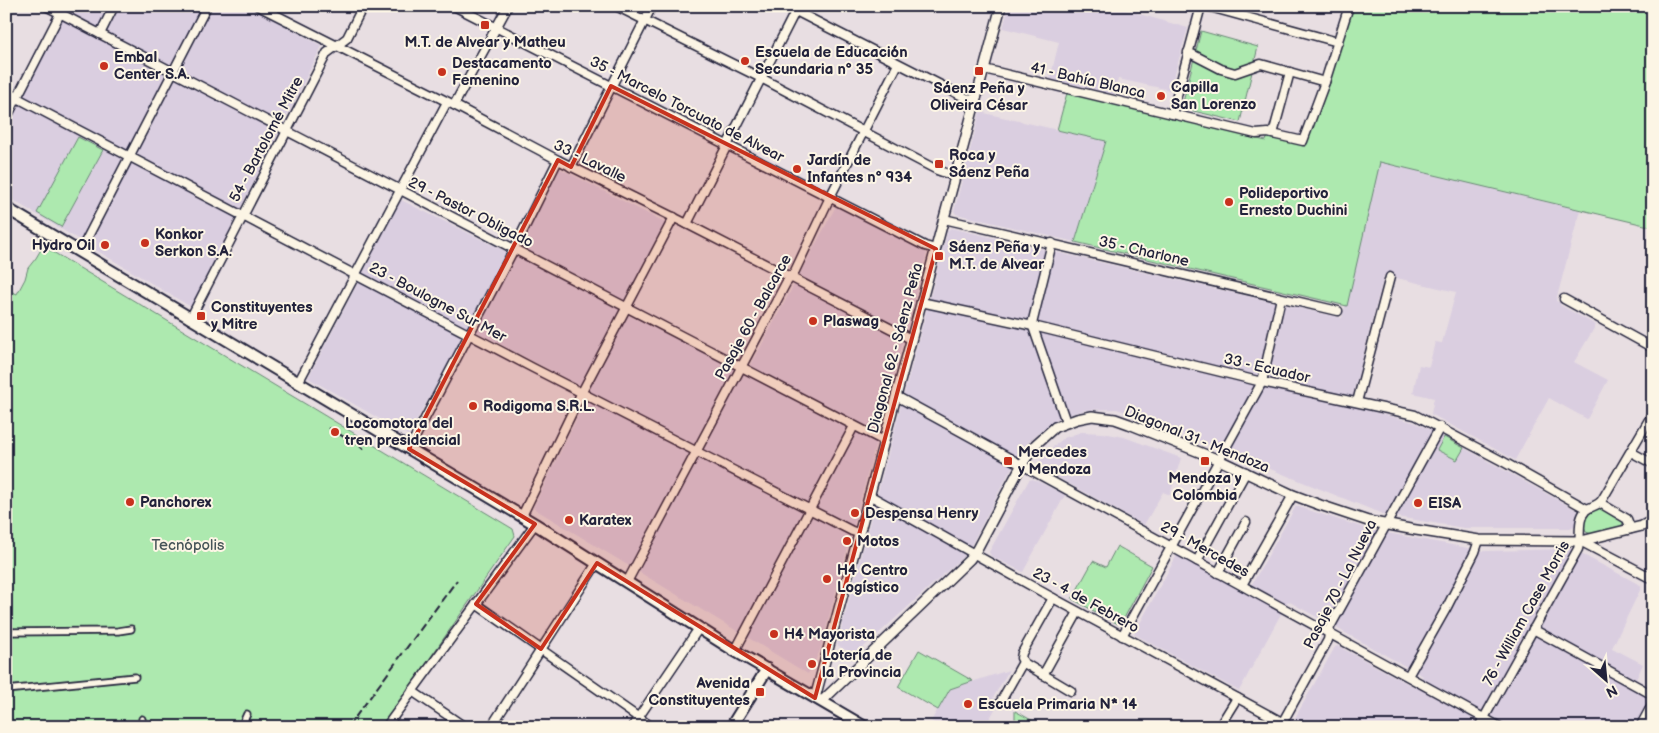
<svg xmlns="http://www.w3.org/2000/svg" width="1659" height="733" viewBox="0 0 1659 733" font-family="'Balsamiq Sans',sans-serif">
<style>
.built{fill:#dacee0}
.green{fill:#ade9af;stroke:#688675}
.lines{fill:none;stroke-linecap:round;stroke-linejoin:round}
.pedestrian-casing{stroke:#22223b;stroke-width:9}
.minor-casing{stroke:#22223b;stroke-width:11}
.tertiary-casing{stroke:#22223b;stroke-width:12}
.secondary-casing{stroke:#22223b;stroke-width:14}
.pedestrian{stroke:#fcf5e5;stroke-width:5.5}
.minor{stroke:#fcf5e5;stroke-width:8}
.tertiary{stroke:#fcf5e5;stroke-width:9}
.secondary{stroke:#fcf5e5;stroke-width:10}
.rail{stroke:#22223b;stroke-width:2;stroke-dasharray:8 4;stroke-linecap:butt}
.marked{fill:#c8321e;fill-opacity:0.2;stroke:#c8321e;stroke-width:4;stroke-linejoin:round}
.poi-dot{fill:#c8321e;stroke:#fcf5e5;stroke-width:2}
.labels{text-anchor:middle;stroke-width:4;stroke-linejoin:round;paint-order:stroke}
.poi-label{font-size:15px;font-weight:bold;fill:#22223b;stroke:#fcf5e5;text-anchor:start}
.street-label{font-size:15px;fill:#22223b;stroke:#fcf5e5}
.park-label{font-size:15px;fill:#455458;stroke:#fcf5e5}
</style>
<rect width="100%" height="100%" fill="#e8dee2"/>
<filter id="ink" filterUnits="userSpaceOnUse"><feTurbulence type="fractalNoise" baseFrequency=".02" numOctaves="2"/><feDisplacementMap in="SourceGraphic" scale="10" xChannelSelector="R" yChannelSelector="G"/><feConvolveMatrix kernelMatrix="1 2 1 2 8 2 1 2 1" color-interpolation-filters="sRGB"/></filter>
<g filter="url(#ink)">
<!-- built -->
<g class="built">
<path d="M 68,6 L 248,6 L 322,46 L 191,307 L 6,196 L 6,96 L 17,102 Z"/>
<path d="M 1009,6 L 1111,6 L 1188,28 L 1170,90 L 1118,79 L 1114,94 L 1050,79 L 1059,42 L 1003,28 Z"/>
<path d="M 980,112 L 1106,141 L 1075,242 L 956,214 L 954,211 Z"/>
<path d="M 1379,162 L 1580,210 L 1556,301 L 1561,303 L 1560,305 L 1596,325 L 1574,362 L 1608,380 L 1587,419 L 1549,398 L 1515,460 L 1431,414 L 1434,398 L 1413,393 L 1419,365 L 1429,367 L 1435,342 L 1442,343 L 1456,292 L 1384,275 L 1350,406 L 1413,422 L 1433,431 L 1578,511 L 1576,525 L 1570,528 L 1464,528 L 1385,515 L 1145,419 L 1117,409 L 1085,410 L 1058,418 L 1039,432 L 1021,450 L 967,553 L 855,655 L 837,645 L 948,230 L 951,228 L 1342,318 Z"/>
<path d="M 559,168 L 668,224 L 620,311 L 746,374 L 836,206 L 927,253 L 820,651 L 808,674 L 533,508 L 590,391 L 469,328 L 408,435 L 308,378 L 401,200 L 515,256 Z"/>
<path d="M 1081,432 L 1103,433 L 1124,437 L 1181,458 L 1170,495 L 1163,492 L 1144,525 L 1041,468 L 1040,461 L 1049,450 L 1064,438 Z"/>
<path d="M 1033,479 L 1065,495 L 1023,572 L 991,556 L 989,552 L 1029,480 Z"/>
<path d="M 1296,506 L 1371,530 L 1484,551 L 1572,549 L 1642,586 L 1612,648 L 1643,664 L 1632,688 L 1653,700 L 1653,727 L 1306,727 L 1297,722 L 1295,718 L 1335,647 L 1338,646 L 1414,687 L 1423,676 L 1288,601 L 1239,691 L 1134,634 L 1177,555 L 1248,591 Z"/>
<path d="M 1009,670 L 993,698 L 999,702 L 985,727 L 941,727 L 931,721 L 950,689 Z"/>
</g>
<!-- green -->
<g class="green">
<path d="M 1352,6 L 1653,6 L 1653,227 L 1380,162 L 1347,306 L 1075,242 L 1106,141 L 1057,130 L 1067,93 L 1266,141 L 1268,136 L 1306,145 Z"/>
<path d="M 1201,31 L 1258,47 L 1240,122 L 1185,109 L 1182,106 Z"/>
<path d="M 78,137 L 103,150 L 61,227 L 37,213 Z"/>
<path d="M 43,246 L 513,529 L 515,536 L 382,727 L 6,727 L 6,289 L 17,294 L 25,279 L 28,268 L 36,258 Z"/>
<path d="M 1444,437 L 1464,448 L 1457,460 L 1437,450 Z"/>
<path d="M 1604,508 L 1624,521 L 1621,527 L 1592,534 L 1586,532 L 1583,523 C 1587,512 1592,509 1604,508 Z"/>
<path d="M 1117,546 L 1152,566 L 1122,622 L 1118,624 L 1072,599 L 1093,561 L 1106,567 Z"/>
<path d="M 919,650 L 973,681 L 950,689 L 938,710 L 898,687 Z"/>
<path d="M 1015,711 L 1044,727 L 1015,727 Z"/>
</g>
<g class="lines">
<!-- pedestrian casing -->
<g class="pedestrian-casing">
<g id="pedestrian">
<path d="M 6,632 L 118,631 L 131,629"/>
<path d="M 6,690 L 135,677"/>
<path d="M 142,719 L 143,727"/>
<path d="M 241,727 L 247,714"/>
</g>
</g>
<!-- minor casing -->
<g class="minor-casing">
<g id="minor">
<path d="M 46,6 L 884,441"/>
<path d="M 258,6 L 454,105 L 558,160 L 687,224 L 911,339"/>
<path d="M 454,6 L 925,246 L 936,249"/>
<path d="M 616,6 L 761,78 L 937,170 L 954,176"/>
<path d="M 786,6 L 966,98 L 975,99"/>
<path d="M 1206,6 L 1338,42"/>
<path d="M 100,34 L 114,6"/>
<path d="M 1188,52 L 1221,69 L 1235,73 L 1261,64 L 1325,82"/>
<path d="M 984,69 L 1256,134 L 1268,133 L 1303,141 L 1325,82 L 1349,6"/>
<path d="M 6,92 L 533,368 L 852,531 L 859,533"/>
<path d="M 454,105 L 508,6"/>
<path d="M 1172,114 L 1201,6"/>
<path d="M 6,119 L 64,6"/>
<path d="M 1273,134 L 1290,72"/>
<path d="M 571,167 L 652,6"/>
<path d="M 944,219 L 1338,311"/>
<path d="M 687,224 L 798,6"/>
<path d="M 1052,243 L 1032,324 L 1066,422"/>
<path d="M 80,252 L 207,6"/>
<path d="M 1564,299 L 1653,348"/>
<path d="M 921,302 L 1033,326 L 1262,382 L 1415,415 L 1502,461 L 1587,509"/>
<path d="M 190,319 L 327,53 L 347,38 L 363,6"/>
<path d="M 298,383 L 447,102"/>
<path d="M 896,396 L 1500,727"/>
<path d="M 1357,402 L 1390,277"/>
<path d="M 409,449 L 514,249 L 558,160"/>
<path d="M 1631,452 L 1653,464"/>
<path d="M 869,495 L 1053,598 L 1291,727"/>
<path d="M 1600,503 L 1627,519 L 1631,529"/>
<path d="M 522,516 L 582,392 L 674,217"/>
<path d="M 1197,561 L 1246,472"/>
<path d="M 1218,573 L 1246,522"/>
<path d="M 627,582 L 786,283 L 794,273 L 830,197 L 898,64"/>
<path d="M 1242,585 L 1293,495"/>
<path d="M 1053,598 L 1022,653 L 1021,658 L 1024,663 L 1071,691"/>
<path d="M 476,604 L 652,727"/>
<path d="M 1533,629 L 1653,695"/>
<path d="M 1122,636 L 1262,382 L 1281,298"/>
<path d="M 735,651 L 854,426"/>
<path d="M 1043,675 L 1078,612"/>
<path d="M 1408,676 L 1447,607 L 1475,552 L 1479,540"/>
<path d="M 412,691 L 465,727"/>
<path d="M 1001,701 L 1023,662"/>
<path d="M 386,727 L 535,524"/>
<path d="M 491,727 L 597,563"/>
<path d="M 632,727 L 699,628"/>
<path d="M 1219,727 L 1237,698"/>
<path d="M 1280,727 L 1328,640 L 1330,627 L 1440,427"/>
<path d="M 1479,727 L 1578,549 C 1582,538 1576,520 1586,510 C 1591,506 1598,506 1602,500 L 1653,413"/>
<path d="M 1640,727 L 1653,703"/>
</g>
</g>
<!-- tertiary casing -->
<g class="tertiary-casing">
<g id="tertiary">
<path d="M 1581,541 L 1653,579"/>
<path d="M 815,698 L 1001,6"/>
<path d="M 822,701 L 970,559 L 977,549 L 1022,464 L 1036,444 L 1055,427 L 1077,419 L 1092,416 L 1115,419 L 1129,424 L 1219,460 L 1293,495 L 1320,505 L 1368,521 L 1410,529 L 1479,540 L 1581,541 L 1642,526 L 1653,520"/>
</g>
</g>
<!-- secondary casing -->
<g class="secondary-casing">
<g id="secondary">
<path d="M 6,208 L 535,524 L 735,651 L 865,727"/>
<path d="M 731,727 L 767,669"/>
</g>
</g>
<!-- pedestrian -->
<use href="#pedestrian" class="pedestrian"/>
<!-- minor -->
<use href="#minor" class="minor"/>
<!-- tertiary -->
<use href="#tertiary" class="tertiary"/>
<!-- secondary -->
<use href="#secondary" class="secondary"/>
<!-- rail -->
<g class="rail">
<path d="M 329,428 L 364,449"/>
<path d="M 348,727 L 457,580"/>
</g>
</g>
</g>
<!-- marked area -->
<path class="marked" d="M 611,86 L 936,249 L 815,698 L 597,563 L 541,649 L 476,604 L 535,524 L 409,449 L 558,160 L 571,167 Z"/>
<!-- markers -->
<g class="poi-dot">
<rect x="480" y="20" width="10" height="10" rx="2.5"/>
<circle cx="745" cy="61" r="5"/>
<circle cx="104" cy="66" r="5"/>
<rect x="974" y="66" width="10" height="10" rx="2.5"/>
<circle cx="442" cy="72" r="5"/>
<circle cx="1161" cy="96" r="5"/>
<rect x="934" y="159" width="10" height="10" rx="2.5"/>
<circle cx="797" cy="169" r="5"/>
<circle cx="1229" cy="202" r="5"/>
<circle cx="145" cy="243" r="5"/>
<circle cx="105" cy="245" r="5"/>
<rect x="934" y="251" width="10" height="10" rx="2.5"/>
<rect x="196" y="311" width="10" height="10" rx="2.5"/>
<circle cx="813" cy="321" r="5"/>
<circle cx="473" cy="406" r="5"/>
<circle cx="335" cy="432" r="5"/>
<rect x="1003" y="456" width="10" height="10" rx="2.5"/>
<rect x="1200" y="456" width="10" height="10" rx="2.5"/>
<circle cx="130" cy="502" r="5"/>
<circle cx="1418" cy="503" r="5"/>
<circle cx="855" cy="513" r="5"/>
<circle cx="569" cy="520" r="5"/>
<circle cx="847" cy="541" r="5"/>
<circle cx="827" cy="579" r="5"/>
<circle cx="774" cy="634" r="5"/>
<circle cx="812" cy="664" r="5"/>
<rect x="755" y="687" width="10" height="10" rx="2.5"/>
<circle cx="968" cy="704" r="5"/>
</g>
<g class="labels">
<!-- poi labels -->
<g class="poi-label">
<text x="485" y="47" text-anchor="middle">M.T. de Alvear y Matheu</text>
<text x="755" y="57">Escuela de Educación<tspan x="755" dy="17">Secundaria nº 35</tspan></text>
<text x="114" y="62">Embal<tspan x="114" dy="17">Center S.A.</tspan></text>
<text x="452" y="68">Destacamento<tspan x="452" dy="17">Femenino</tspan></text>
<text x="1171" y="92">Capilla<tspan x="1171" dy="17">San Lorenzo</tspan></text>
<text x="979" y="93" text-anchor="middle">Sáenz Peña y<tspan x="979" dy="17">Oliveira César</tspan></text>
<text x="949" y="160">Roca y<tspan x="949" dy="17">Sáenz Peña</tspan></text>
<text x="807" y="165">Jardín de<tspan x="807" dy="17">Infantes nº 934</tspan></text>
<text x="1239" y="198">Polideportivo<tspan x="1239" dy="17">Ernesto Duchini</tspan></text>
<text x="155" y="239">Konkor<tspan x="155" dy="17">Serkon S.A.</tspan></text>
<text x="95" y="250" text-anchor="end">Hydro Oil</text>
<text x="949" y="252">Sáenz Peña y<tspan x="949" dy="17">M.T. de Alvear</tspan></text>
<text x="211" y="312">Constituyentes<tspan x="211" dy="17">y Mitre</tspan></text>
<text x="823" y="326">Plaswag</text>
<text x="483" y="411">Rodigoma S.R.L.</text>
<text x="345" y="428">Locomotora del<tspan x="345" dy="17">tren presidencial</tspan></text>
<text x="1018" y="457">Mercedes<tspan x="1018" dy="17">y Mendoza</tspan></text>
<text x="1205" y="483" text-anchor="middle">Mendoza y<tspan x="1205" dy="17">Colombia</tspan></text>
<text x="140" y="507">Panchorex</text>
<text x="1428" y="508">EISA</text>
<text x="865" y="518">Despensa Henry</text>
<text x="579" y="525">Karatex</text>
<text x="857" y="546">Motos</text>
<text x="837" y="575">H4 Centro<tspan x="837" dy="17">Logístico</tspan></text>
<text x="784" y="639">H4 Mayorista</text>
<text x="822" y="660">Lotería de<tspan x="822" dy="17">la Provincia</tspan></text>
<text x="750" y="688" text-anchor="end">Avenida<tspan x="750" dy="17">Constituyentes</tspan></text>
<text x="978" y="709">Escuela Primaria N* 14</text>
</g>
<!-- street labels -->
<g class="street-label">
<text transform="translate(1088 80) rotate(13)" y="5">41 - Bahía Blanca</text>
<text transform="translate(687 109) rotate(27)" y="5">35 - Marcelo Torcuato de Alvear</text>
<text transform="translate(266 139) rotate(-62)" y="5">54 - Bartolomé Mitre</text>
<text transform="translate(590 161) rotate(26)" y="5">33 - Lavalle</text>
<text transform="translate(471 212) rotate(27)" y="5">29 - Pastor Obligado</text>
<text transform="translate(1144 251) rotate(13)" y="5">35 - Charlone</text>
<text transform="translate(438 302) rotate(28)" y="5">23 - Boulogne Sur Mer</text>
<text transform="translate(753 317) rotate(-61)" y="5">Pasaje 60 - Balcarce</text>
<text transform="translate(895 348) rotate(-75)" y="5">Diagonal 62 - Sáenz Peña</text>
<text transform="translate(1267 368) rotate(13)" y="5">33 - Ecuador</text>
<text transform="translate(1197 439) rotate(22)" y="5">Diagonal 31 - Mendoza</text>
<text transform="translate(1205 549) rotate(29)" y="5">29 - Mercedes</text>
<text transform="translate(1340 584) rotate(-63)" y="5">Pasaje 70 - La Nueva</text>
<text transform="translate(1086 600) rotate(29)" y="5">23 - 4 de Febrero</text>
<text transform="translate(1526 613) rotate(-61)" y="5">76 - William Case Morris</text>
</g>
<!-- park labels -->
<g class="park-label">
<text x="188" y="550">Tecnópolis</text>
</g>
</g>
<!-- margin -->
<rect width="1659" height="733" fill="none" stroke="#fcf5e5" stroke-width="25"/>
<rect x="12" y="12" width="1634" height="708" fill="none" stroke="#22223b" stroke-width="2" filter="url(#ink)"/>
<!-- north arrow -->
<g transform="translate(1606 680) rotate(153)" stroke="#fcf5e5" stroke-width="4" paint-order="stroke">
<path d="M0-4L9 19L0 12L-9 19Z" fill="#22223b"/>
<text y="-8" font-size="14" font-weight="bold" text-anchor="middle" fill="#22223b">N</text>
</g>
</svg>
